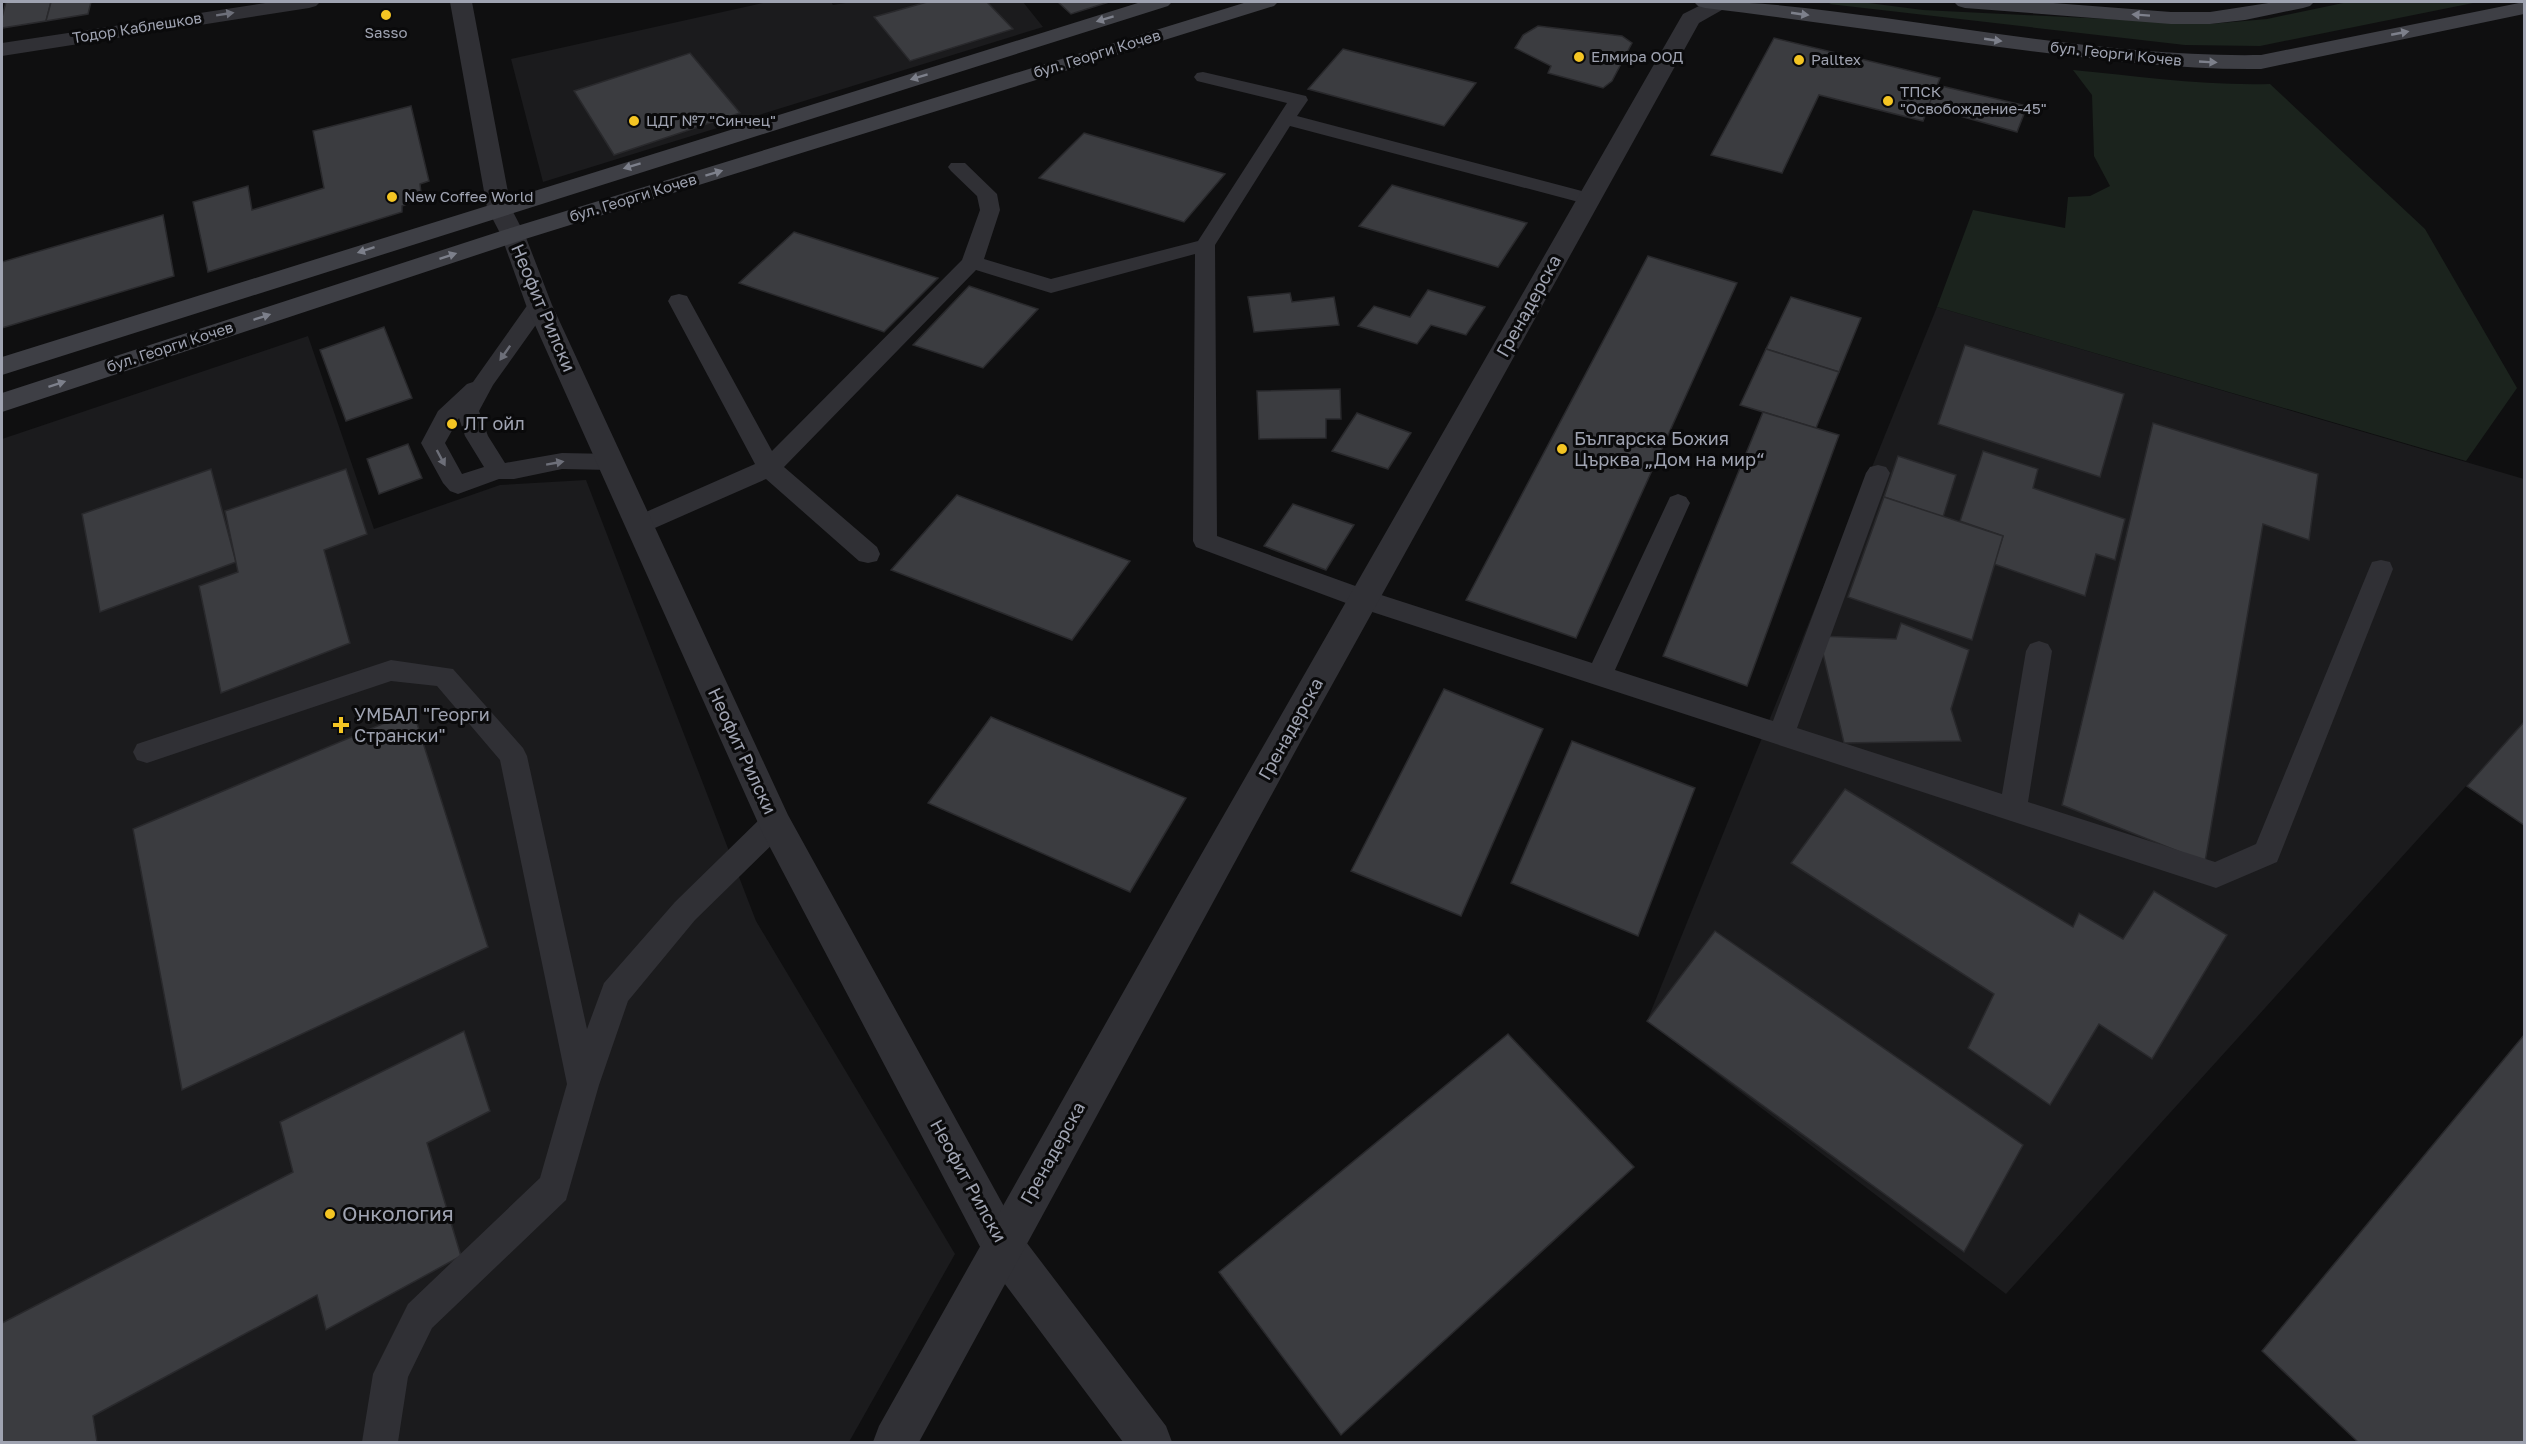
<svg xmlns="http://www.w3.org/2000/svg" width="2526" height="1444" viewBox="0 0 2526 1444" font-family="'Golos Text',sans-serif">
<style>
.built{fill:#1b1b1d}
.green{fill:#1b231d}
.building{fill:#3b3c40;stroke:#29292c;stroke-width:1.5}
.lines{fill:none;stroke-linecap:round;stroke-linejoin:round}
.service{fill:#303035;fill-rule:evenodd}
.minor{fill:#303035;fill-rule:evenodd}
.tertiary{fill:#303035;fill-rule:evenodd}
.secondary{fill:#3e3f45;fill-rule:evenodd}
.oneway{fill:#6d6f79}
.oneway2{fill:#7d808b}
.poi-dot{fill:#f4c523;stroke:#0a0a0b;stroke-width:2}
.labels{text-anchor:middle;stroke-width:6;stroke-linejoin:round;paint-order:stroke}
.far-street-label{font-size:15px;fill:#9fa3b1;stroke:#0a0a0b}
.far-poi-label{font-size:15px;fill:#9fa3b1;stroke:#0a0a0b;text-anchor:start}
.street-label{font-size:18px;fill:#9fa3b1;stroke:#0a0a0b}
.poi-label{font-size:18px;fill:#9fa3b1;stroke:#0a0a0b;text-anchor:start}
.near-poi-label{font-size:21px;fill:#9fa3b1;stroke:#0a0a0b;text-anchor:start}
</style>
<rect width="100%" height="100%" fill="#0f0f10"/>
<!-- built -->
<g class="built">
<path d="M 767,2 L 831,2 L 833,5 L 852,2 L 1023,2 L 1043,27 L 543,182 L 511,59 Z"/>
<path d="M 1937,307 L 2524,479 L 2524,722 L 2006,1294 L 1647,1021 Z"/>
<path d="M 308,336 L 374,529 L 500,485 L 586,480 L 756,921 L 955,1254 L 849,1442 L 2,1442 L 2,439 Z"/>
</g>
<!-- green -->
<g class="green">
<path d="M 1833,2 L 1861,2 L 1923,10 L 2210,24 L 2267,19 L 2348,2 L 2478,2 L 2260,46 L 2185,45 L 1829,4 Z"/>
<path d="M 2073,70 C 2138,76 2204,86 2270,84 L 2425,229 L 2517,388 L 2466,461 L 1937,307 L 1973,210 L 2065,228 L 2068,197 L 2090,196 L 2110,186 L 2094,156 L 2092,95 Z"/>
</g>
<!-- building -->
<g class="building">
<path d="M 6,2 L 51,2 L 46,21 L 2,28 L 2,17 Z"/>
<path d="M 51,2 L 91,2 L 88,14 L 46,21 Z"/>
<path d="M 927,2 L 987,2 L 1013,29 L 910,61 L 874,17 Z"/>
<path d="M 1058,2 L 1109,2 L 1071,14 Z"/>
<path d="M 1538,26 L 1622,36 L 1632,43 L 1612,81 L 1603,88 L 1548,73 L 1551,66 L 1515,48 L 1523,35 Z"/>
<path d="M 1774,38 L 1940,78 L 1923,121 L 1819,95 L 1782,173 L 1711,155 Z"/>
<path d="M 1343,49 L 1476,83 L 1444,126 L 1308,89 Z"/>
<path d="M 690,53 L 740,113 L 614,155 L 574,91 Z"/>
<path d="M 1937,85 L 2027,106 L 2017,132 L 1928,107 Z"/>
<path d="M 411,106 L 429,181 L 420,184 L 421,193 L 411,197 L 412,202 L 402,206 L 402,212 L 208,272 L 193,202 L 248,186 L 252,210 L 324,188 L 313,131 Z"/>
<path d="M 1084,133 L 1225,174 L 1184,222 L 1039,178 Z"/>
<path d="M 1392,185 L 1527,223 L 1498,267 L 1359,226 Z"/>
<path d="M 163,215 L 174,276 L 2,328 L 2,262 Z"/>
<path d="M 794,232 L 938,278 L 884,332 L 739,283 Z"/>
<path d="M 1648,256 L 1737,283 L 1576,638 L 1466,600 Z"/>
<path d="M 969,286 L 1038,309 L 983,368 L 913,345 Z"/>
<path d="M 1428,290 L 1485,307 L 1466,335 L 1431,325 L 1417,344 L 1358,326 L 1374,306 L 1410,317 Z"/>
<path d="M 1290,293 L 1292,302 L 1334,297 L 1339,325 L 1254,332 L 1248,297 Z"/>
<path d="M 1791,297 L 1861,318 L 1839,372 L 1766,349 Z"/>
<path d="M 384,327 L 412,398 L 346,421 L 320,350 Z"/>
<path d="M 1965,345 L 2124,394 L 2100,477 L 1938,424 Z"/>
<path d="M 1766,349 L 1839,372 L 1816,428 L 1740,405 Z"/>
<path d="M 1340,389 L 1341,419 L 1326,419 L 1326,438 L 1259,439 L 1257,391 Z"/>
<path d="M 1763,412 L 1839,435 L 1747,686 L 1663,656 Z"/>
<path d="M 1357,413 L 1411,433 L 1388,469 L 1332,451 Z"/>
<path d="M 2153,423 L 2318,474 L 2309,540 L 2263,524 L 2205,862 L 2062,805 Z"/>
<path d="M 408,444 L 422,478 L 379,494 L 367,459 Z"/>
<path d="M 1983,451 L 2038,469 L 2033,488 L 2125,519 L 2115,560 L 2096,554 L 2085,596 L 1994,564 L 2003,536 L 1960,521 Z"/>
<path d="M 1898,456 L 1956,475 L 1943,517 L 1884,497 Z"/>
<path d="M 211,469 L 236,562 L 100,612 L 82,514 Z"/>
<path d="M 346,469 L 367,534 L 324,550 L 350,643 L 221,693 L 199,586 L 238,572 L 225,511 Z"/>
<path d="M 957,495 L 1130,561 L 1072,640 L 891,570 Z"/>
<path d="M 1884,497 L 2003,536 L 1972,640 L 1848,597 Z"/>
<path d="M 1293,504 L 1354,525 L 1326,570 L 1264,546 Z"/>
<path d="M 1901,623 L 1969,650 L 1951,709 L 1961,741 L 1844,743 L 1819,636 L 1896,639 Z"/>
<path d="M 1444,689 L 1543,729 L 1461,916 L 1351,871 Z"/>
<path d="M 413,711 L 488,947 L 182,1090 L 133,829 Z"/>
<path d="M 991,717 L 1186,798 L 1130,892 L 928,803 Z"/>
<path d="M 2524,722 L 2524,825 L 2467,786 Z"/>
<path d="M 1572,741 L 1695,788 L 1638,936 L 1511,883 Z"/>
<path d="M 1845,789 L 2073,927 L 2079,913 L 2123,939 L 2154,891 L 2227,935 L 2152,1059 L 2099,1024 L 2050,1105 L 1968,1048 L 1994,994 L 1791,863 Z"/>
<path d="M 1715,931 L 2023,1145 L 1964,1252 L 1647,1021 Z"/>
<path d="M 464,1031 L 490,1111 L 427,1143 L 461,1256 L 326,1330 L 317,1295 L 93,1416 L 97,1442 L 2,1442 L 2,1323 L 293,1172 L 280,1122 Z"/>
<path d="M 1508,1034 L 1634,1167 L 1341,1435 L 1219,1272 Z"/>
<path d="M 2524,1035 L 2524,1442 L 2358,1442 L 2262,1351 Z"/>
</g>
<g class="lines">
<!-- service -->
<g class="service">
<path d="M 1203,72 L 1306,96 L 1308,100 L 1297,116 L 1597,195 L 1600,199 L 1597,203 L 1590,205 L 1290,126 L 1215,245 L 1217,536 L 1372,592 L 1592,663 L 1670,497 L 1678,494 L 1686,497 L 1690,503 L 1615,670 L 1773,721 L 1866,473 L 1870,467 L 1878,465 L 1886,467 L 1890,473 L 1797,728 L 2002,794 L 2026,651 L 2030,644 L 2039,641 L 2048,644 L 2052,651 L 2028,802 L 2215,862 L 2256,844 L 2369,569 L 2372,562 L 2381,560 L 2390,562 L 2393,569 L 2277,862 L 2216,888 L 1354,606 L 1196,547 L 1193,541 L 1195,254 L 1051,293 L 976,270 L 784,467 L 877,547 L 880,554 L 877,561 L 868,563 L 859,561 L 766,479 L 648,531 L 639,534 L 630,531 L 627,525 L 630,519 L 755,464 L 668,301 L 671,296 L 679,294 L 687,296 L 772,451 L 962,260 L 980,210 L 977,196 L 951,171 L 948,167 L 951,163 L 965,163 L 997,194 L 1000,210 L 984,259 L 1051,279 L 1198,241 L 1287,103 L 1197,81 L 1194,77 L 1197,73 Z"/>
<path d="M 539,298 L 547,300 L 550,305 L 493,385 L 479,411 L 488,436 L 505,463 L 562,453 L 611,454 L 619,456 L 623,462 L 619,468 L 611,470 L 562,469 L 514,479 L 499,479 L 458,494 L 450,491 L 443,483 L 421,443 L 438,411 L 467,384 L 473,382 L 531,300 ZM 459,418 L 465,436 L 484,467 L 462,474 L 445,443 Z"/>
<path d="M 391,660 L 453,669 L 523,748 L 527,756 L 587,1029 L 604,983 L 675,902 L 765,814 L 775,811 L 785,814 L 789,823 L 785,832 L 695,920 L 628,1001 L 599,1085 L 566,1200 L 432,1328 L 408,1377 L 398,1442 L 362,1442 L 373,1374 L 408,1304 L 540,1178 L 567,1084 L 500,760 L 437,686 L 391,681 L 147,763 L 137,760 L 133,752 L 137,744 Z"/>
</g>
<!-- minor -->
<g class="minor">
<path d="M 272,2 L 320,2 L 316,6 L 309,8 L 2,56 L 2,43 Z"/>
<path d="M 450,2 L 472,2 L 511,208 L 525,235 L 552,305 L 788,815 L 1017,1230 L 1166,1426 L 1172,1442 L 1123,1442 L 987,1260 L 763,834 L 526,305 L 501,235 L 487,208 Z"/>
</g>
<!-- tertiary -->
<path class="tertiary" d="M 1707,2 L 1733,2 L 1729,6 L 1699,23 L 1302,739 L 919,1442 L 873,1442 L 879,1426 L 1178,895 L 1680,19 L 1683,14 Z"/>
<!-- secondary -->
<g class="secondary">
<path d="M 1141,2 L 1172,2 L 1168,6 L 2,375 L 2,357 Z"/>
<path d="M 1247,2 L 1278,2 L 1274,6 L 522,240 L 2,412 L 2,393 L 504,230 Z"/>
<path d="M 1694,2 C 1756,0 1823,10 1885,18 C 2009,35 2135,57 2261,55 L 2524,2 L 2524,14 L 2261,69 C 2183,70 2107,60 2030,51 C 1921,37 1814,21 1705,8 L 1698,6 Z"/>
<path d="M 1954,2 L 2040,2 L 2171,12 L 2210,12 L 2275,2 L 2314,2 L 2310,6 L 2303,8 L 2245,20 L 2210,24 L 2171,24 L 1965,8 L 1958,6 Z"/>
</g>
</g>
<!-- one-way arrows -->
<defs><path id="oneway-solid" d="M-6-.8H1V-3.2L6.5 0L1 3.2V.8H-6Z" transform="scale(1.5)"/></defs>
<g class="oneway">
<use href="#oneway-solid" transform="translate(225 14) rotate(-9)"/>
<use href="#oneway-solid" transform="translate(505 353) rotate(125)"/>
<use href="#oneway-solid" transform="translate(441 458) rotate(62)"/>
<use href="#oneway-solid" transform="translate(555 463) rotate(-10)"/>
</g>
<g class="oneway2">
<use href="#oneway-solid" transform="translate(1800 14) rotate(8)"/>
<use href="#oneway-solid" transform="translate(2141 15) rotate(-176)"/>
<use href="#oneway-solid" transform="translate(1105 19) rotate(163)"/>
<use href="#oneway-solid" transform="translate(2400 33) rotate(-11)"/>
<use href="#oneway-solid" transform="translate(1993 40) rotate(8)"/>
<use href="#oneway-solid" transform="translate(2208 62) rotate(3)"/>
<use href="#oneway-solid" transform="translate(919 77) rotate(163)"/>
<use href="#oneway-solid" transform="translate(632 166) rotate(163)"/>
<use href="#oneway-solid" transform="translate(714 173) rotate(-17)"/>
<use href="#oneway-solid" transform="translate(366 250) rotate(162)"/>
<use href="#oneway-solid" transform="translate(448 256) rotate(-18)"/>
<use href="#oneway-solid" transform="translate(262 317) rotate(-18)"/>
<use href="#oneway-solid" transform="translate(57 384) rotate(-18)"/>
</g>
<!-- markers -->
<g class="poi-dot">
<circle cx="386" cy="15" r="6"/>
<circle cx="1579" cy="57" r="6"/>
<circle cx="1799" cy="60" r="6"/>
<circle cx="1888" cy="101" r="6"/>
<circle cx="634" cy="121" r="6"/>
<circle cx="392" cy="197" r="6"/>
<circle cx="452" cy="424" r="6"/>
<circle cx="1562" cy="449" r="6"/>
<path d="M338 716h6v6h6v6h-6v6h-6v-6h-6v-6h6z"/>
<circle cx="330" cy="1214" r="6"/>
</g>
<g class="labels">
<!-- far-street labels -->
<g class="far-street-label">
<text transform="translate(137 28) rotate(-9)" y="5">Тодор Каблешков</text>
<text transform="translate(1097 54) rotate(-17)" y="5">бул. Георги Кочев</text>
<text transform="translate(2116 54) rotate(6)" y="5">бул. Георги Кочев</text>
<text transform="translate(633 198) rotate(-17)" y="5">бул. Георги Кочев</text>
<text transform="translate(170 347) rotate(-18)" y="5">бул. Георги Кочев</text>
</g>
<!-- far-poi labels -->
<g class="far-poi-label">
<text x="386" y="38" text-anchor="middle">Sasso</text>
<text x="1591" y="62">Елмира ООД</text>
<text x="1811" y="65">Palltex</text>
<text x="1900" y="97">ТПСК<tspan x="1900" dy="17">"Освобождение-45"</tspan></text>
<text x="646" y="126">ЦДГ №7 "Синчец"</text>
<text x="404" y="202">New Coffee World</text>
</g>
<!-- street labels -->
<g class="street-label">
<text transform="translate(1529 306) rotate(-61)" y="6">Гренадерска</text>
<text transform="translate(543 308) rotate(67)" y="6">Неофит Рилски</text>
<text transform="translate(1291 729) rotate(-61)" y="6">Гренадерска</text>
<text transform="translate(742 751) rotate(65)" y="6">Неофит Рилски</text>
<text transform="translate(1053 1153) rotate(-61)" y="6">Гренадерска</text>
<text transform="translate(968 1181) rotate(61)" y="6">Неофит Рилски</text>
</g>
<!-- poi labels -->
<g class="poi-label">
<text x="464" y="430">ЛТ ойл</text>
<text x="1574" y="445">Българска Божия<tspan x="1574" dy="21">Църква „Дом на мир“</tspan></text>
<text x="354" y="721">УМБАЛ "Георги<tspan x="354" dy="21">Странски"</tspan></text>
</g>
<!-- near-poi labels -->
<g class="near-poi-label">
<text x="342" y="1221">Онкология</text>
</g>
</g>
<!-- border -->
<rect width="2526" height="1444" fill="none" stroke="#9fa3b1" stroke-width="6"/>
</svg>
